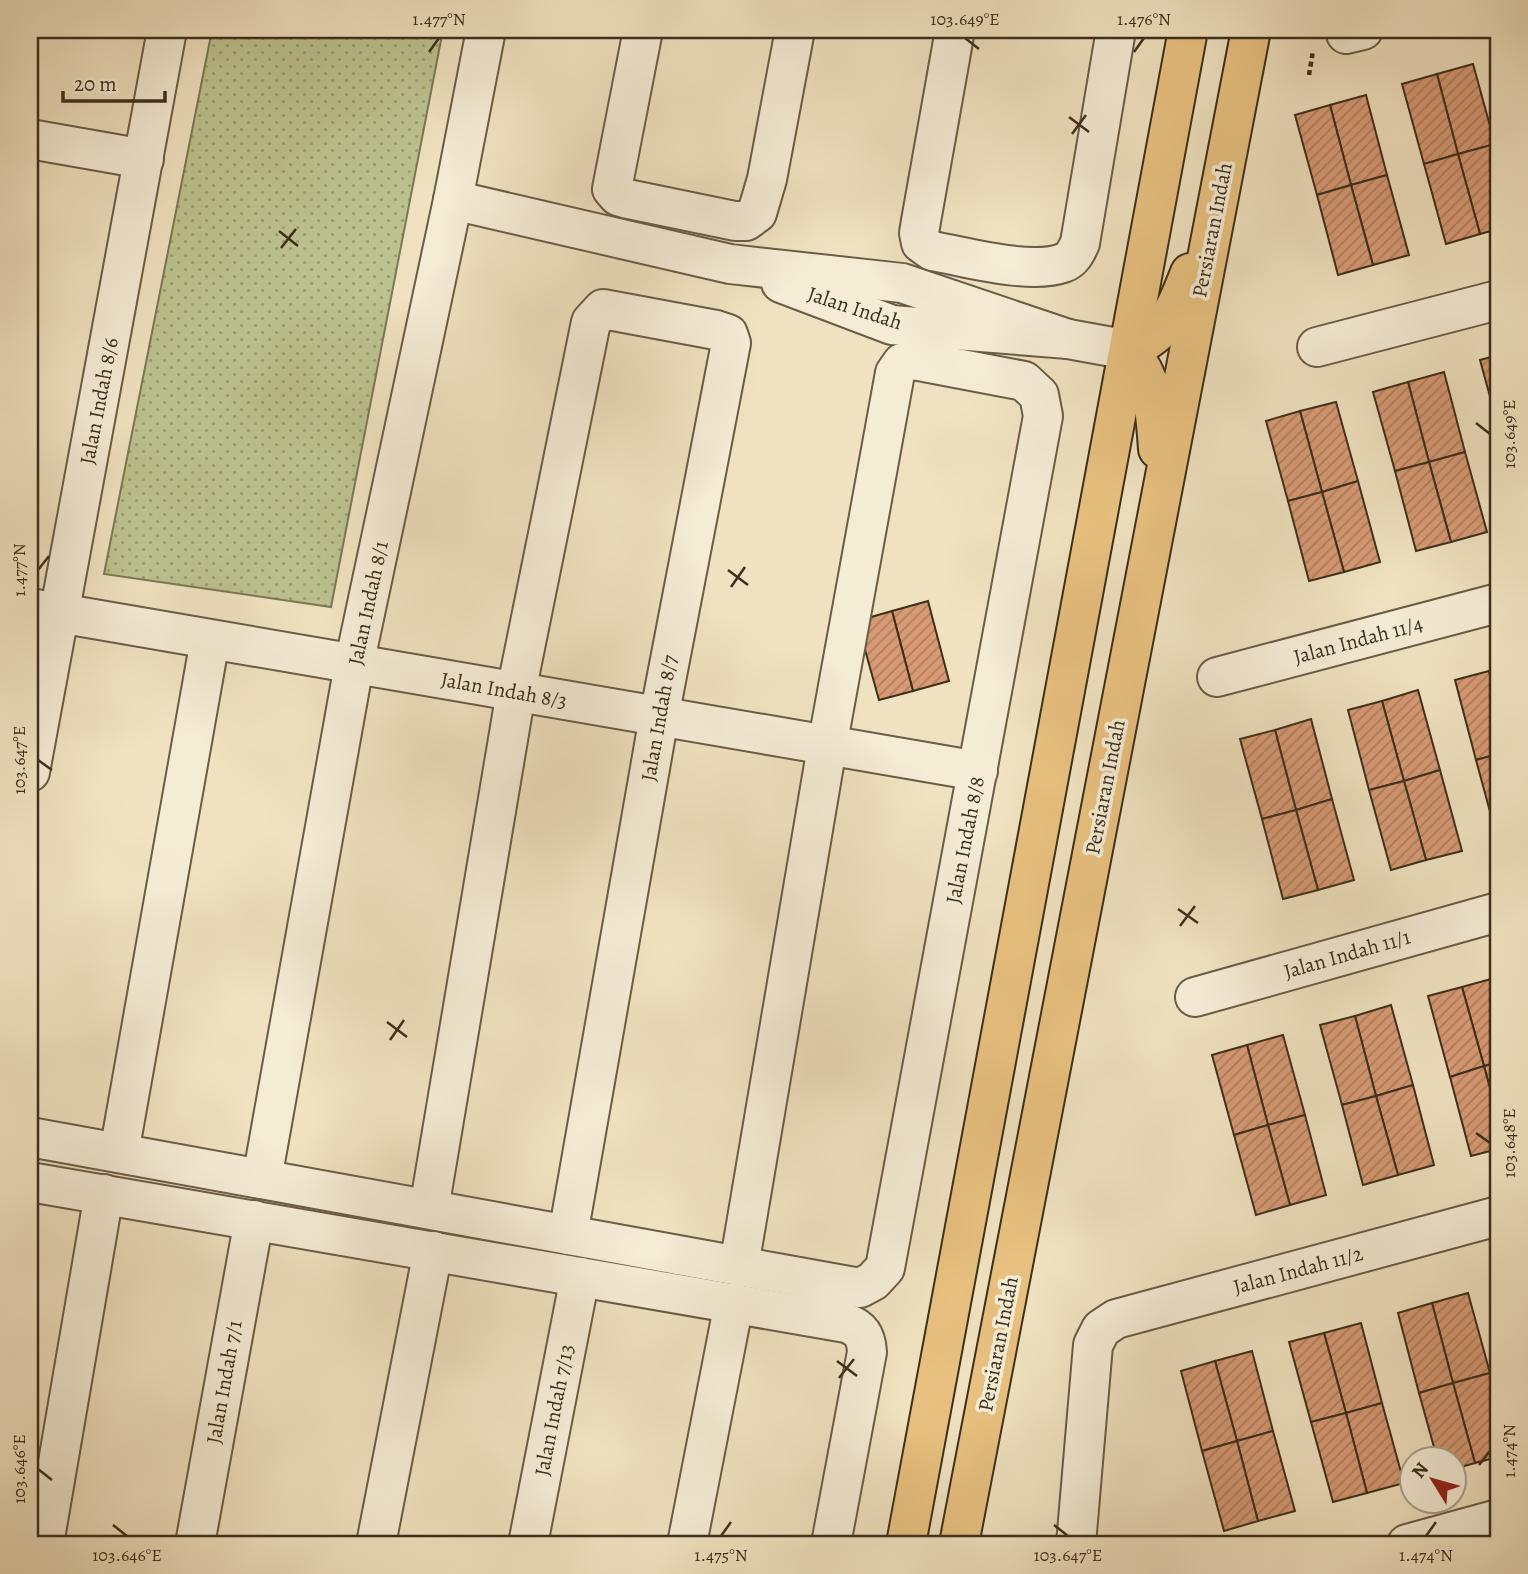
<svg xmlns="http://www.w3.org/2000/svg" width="1528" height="1574" viewBox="0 0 1528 1574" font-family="Alegreya,serif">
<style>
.park{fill:url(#park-dots);stroke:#7c7856;stroke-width:2}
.building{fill:url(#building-hatch);stroke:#3d2f1c;stroke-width:2}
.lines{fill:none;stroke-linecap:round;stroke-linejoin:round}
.minor-casing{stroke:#6a5c45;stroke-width:42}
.major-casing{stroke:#3d2f1c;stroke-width:42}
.path{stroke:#3d2f1c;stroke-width:4.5;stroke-dasharray:5 3.5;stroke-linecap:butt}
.minor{stroke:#f5ecd6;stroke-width:38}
.major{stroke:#e8c180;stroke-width:38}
.ticks{fill:none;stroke:#3d2f1c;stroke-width:2.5}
.labels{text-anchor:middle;stroke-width:7;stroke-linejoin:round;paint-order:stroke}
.street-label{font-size:21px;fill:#3d2f1c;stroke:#f5ecd6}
.neatline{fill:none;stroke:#3d2f1c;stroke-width:2.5}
.ticks-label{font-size:18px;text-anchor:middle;fill:#3d2f1c}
</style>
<defs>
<pattern id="park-dots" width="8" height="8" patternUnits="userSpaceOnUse" patternTransform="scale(1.75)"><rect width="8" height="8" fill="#bcc290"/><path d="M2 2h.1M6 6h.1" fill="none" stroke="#9a9e75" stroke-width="1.8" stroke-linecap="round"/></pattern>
<pattern id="building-hatch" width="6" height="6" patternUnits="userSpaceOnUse" patternTransform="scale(1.75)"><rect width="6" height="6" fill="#d79a75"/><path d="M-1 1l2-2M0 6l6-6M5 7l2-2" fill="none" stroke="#b07e5f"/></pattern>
</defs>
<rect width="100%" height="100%" fill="#f0e2c0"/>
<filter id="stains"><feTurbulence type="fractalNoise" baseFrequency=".00286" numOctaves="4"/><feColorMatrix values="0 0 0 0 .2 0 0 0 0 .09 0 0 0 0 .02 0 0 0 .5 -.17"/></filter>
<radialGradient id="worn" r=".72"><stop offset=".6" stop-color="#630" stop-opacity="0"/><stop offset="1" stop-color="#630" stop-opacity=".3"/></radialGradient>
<!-- park -->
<path class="park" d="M 212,30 L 443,30 L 331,607 L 104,574 Z"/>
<!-- building -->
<g class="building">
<path d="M 1473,64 L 1495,144 L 1458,154 L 1437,74 Z"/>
<path d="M 1437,74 L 1458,154 L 1424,164 L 1402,84 Z"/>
<path d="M 1366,95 L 1387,175 L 1351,185 L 1330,105 Z"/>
<path d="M 1330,105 L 1351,185 L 1317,195 L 1295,115 Z"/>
<path d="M 1495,144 L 1498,157 L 1498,229 L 1480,234 L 1458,154 Z"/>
<path d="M 1458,154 L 1480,234 L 1446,244 L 1424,164 Z"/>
<path d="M 1387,175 L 1409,255 L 1373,265 L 1351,185 Z"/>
<path d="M 1351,185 L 1373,265 L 1338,275 L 1317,195 Z"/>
<path d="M 1498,355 L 1498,426 L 1480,360 Z"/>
<path d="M 1444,372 L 1465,452 L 1429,462 L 1408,382 Z"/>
<path d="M 1408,382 L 1429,462 L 1395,471 L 1373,392 Z"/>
<path d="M 1336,402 L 1358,481 L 1322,492 L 1300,411 Z"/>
<path d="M 1300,411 L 1322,492 L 1288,501 L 1266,421 Z"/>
<path d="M 1465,452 L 1487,532 L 1451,542 L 1429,462 Z"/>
<path d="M 1429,462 L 1451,542 L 1416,551 L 1395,471 Z"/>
<path d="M 1358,481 L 1380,562 L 1344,572 L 1322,492 Z"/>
<path d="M 1322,492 L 1344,572 L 1309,581 L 1288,501 Z"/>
<path d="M 928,601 L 949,681 L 913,691 L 892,611 Z"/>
<path d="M 892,611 L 913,691 L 879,700 L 857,621 Z"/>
<path d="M 1498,668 L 1498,704 L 1489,671 Z"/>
<path d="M 1489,671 L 1498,704 L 1498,754 L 1476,760 L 1455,680 Z"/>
<path d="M 1418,690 L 1440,770 L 1404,781 L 1382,701 Z"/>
<path d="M 1382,701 L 1404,781 L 1369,790 L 1348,710 Z"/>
<path d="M 1311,719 L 1332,799 L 1296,810 L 1275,730 Z"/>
<path d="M 1275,730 L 1296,810 L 1262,819 L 1240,739 Z"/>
<path d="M 1498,754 L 1498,841 L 1476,760 Z"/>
<path d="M 1440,770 L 1462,851 L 1426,860 L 1404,781 Z"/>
<path d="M 1404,781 L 1426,860 L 1391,870 L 1369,790 Z"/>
<path d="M 1332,799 L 1354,880 L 1318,890 L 1296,810 Z"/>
<path d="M 1296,810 L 1318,890 L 1283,899 L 1262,819 Z"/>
<path d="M 1498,977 L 1498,1063 L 1484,1066 L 1462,987 Z"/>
<path d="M 1462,987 L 1484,1066 L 1450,1077 L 1428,996 Z"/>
<path d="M 1391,1005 L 1413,1085 L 1376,1096 L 1355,1016 Z"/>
<path d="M 1355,1016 L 1376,1096 L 1342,1105 L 1320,1025 Z"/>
<path d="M 1283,1035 L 1305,1115 L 1268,1125 L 1247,1045 Z"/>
<path d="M 1247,1045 L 1268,1125 L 1234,1135 L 1212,1055 Z"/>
<path d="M 1498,1063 L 1498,1118 L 1484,1066 Z"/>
<path d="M 1484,1066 L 1498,1118 L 1498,1149 L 1471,1156 L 1450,1077 Z"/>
<path d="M 1413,1085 L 1434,1165 L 1398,1175 L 1376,1096 Z"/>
<path d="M 1376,1096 L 1398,1175 L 1363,1185 L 1342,1105 Z"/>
<path d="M 1305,1115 L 1326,1195 L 1290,1205 L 1268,1125 Z"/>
<path d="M 1268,1125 L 1290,1205 L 1256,1215 L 1234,1135 Z"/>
<path d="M 1468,1293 L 1490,1373 L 1453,1383 L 1432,1303 Z"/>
<path d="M 1432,1303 L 1453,1383 L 1419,1393 L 1398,1313 Z"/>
<path d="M 1361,1323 L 1382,1403 L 1346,1413 L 1324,1333 Z"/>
<path d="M 1324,1333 L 1346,1413 L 1311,1422 L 1289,1342 Z"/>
<path d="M 1252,1351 L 1273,1431 L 1237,1441 L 1215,1361 Z"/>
<path d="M 1215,1361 L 1237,1441 L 1202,1451 L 1181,1371 Z"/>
<path d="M 1490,1373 L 1498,1404 L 1498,1457 L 1475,1463 L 1453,1383 Z"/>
<path d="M 1453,1383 L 1475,1463 L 1454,1469 L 1454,1458 L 1437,1458 L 1419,1393 Z"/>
<path d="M 1382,1403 L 1404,1483 L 1367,1493 L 1346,1413 Z"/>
<path d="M 1346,1413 L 1367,1493 L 1333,1502 L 1311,1422 Z"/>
<path d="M 1273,1431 L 1295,1511 L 1258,1521 L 1237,1441 Z"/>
<path d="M 1237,1441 L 1258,1521 L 1224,1531 L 1202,1451 Z"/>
</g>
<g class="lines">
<!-- minor casing -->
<g class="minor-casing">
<g id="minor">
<path d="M 643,30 L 612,189 L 618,196 L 628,199 L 735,221 L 746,221 L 757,213 L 767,179 L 795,30"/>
<path d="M 955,30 L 921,221 L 919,233 L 921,243 L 932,251 C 967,257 1030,275 1063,263 C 1072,260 1076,252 1080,243 L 1116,30"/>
<path d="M 1346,34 L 1363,30"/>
<path d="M 30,139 L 144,159"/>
<path d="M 453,200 L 730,264 L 902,283 L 1068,339"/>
<path d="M 781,283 L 892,325 L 1068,339 L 1129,350"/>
<path d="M 1317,347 L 1498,300"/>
<path d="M 30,608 L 978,771"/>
<path d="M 1217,677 L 1498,603"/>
<path d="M 30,772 L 167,30"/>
<path d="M 1195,997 L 1498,912"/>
<path d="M 30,1137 C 306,1187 583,1238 860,1288 L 873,1281 L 885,1268 L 1043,416 L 1039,395 L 1024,381 L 914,360 L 902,363 L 895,373 L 827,747 L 739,1266"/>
<path d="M 119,1153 L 210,640"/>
<path d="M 262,1179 L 354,665 L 453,200 L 486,30"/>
<path d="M 30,1182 L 846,1323 C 861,1328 866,1336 867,1352 L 831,1544"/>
<path d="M 429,1209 L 516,692 L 591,322 L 603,309 L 716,330 L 728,334 L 731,343 L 659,717 L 568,1235"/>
<path d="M 44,1544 L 104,1194"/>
<path d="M 195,1544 L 254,1220"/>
<path d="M 376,1544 L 433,1251"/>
<path d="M 528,1544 L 580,1277"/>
<path d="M 687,1544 L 734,1303"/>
<path d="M 1076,1544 L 1093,1345 L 1101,1329 L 1116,1319 L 1498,1216"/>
<path d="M 1407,1544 L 1498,1519"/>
</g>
</g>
<!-- major casing -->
<g class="major-casing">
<g id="major">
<path d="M 1129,350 C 1169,332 1174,312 1190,273"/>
<path d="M 1129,350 C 1155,381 1155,410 1158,449"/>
<path d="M 906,1544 L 1188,30"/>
<path d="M 959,1544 L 1251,30"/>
</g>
</g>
<!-- path -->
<path class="path" d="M 1309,75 L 1313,51"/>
<!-- minor -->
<use href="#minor" class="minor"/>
<!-- major -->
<use href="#major" class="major"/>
</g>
<!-- ticks -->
<path class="ticks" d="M 965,38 L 979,49M 429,52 L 439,38M 1134,52 L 1144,38M 1069,117 L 1089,132M 1072,134 L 1086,115M 279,231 L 298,246M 281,248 L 296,229M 1476,423 L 1490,434M 38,570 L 49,556M 728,570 L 748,585M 731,587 L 745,567M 38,760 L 52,770M 1178,909 L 1198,923M 1180,926 L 1195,906M 387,1022 L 407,1037M 390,1040 L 404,1020M 1476,1133 L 1490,1143M 837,1361 L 857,1376M 839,1378 L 854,1359M 1479,1465 L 1490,1451M 38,1469 L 52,1480M 113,1525 L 127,1536M 1054,1525 L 1068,1536M 721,1536 L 731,1522M 1426,1536 L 1436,1522"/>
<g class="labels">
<!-- street labels -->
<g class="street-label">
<text transform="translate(1212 230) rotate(-79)" y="7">Persiaran Indah</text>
<text transform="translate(855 308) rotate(18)" y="7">Jalan Indah</text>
<text transform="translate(99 401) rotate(-79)" y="7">Jalan Indah 8/6</text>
<text transform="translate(368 603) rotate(-78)" y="7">Jalan Indah 8/1</text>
<text transform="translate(1358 640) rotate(-15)" y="7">Jalan Indah 11/4</text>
<text transform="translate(504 690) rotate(10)" y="7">Jalan Indah 8/3</text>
<text transform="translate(659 718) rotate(-80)" y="7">Jalan Indah 8/7</text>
<text transform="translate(1105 787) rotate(-79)" y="7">Persiaran Indah</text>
<text transform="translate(965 840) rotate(-79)" y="7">Jalan Indah 8/8</text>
<text transform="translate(1347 954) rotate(-16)" y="7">Jalan Indah 11/1</text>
<text transform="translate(1298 1270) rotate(-15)" y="7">Jalan Indah 11/2</text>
<text transform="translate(998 1344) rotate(-79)" y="7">Persiaran Indah</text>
<text transform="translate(224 1382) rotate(-80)" y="7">Jalan Indah 7/1</text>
<text transform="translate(554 1410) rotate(-79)" y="7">Jalan Indah 7/13</text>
</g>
</g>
<!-- margin -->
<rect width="1528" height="1574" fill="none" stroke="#f0e2c0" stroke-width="77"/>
<!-- north arrow -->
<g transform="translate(1433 1480) rotate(307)"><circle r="33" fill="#f5ecd6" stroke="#aba08c" stroke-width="2"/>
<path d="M0-5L12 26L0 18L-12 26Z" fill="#8f2418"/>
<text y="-10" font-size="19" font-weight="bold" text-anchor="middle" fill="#3d2f1c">N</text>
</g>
<!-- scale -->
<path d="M63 91v10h102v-10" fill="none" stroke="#3d2f1c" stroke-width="3.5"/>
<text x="74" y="91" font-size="21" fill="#3d2f1c" stroke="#f5ecd6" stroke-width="5" paint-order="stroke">20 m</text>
<rect x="38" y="38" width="1452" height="1498" class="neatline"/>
<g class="ticks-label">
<text x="439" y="25">1.477°N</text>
<text x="965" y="25">103.649°E</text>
<text x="1144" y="25">1.476°N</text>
<text transform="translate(1509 434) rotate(-90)" y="6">103.649°E</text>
<text transform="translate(19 570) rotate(-90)" y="6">1.477°N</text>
<text transform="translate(19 760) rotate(-90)" y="6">103.647°E</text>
<text transform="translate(1509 1143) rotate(-90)" y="6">103.648°E</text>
<text transform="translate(1509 1451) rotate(-90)" y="6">1.474°N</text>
<text transform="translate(19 1469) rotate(-90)" y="6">103.646°E</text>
<text x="127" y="1561">103.646°E</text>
<text x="721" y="1561">1.475°N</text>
<text x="1068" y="1561">103.647°E</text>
<text x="1426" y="1561">1.474°N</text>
</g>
<rect width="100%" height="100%" filter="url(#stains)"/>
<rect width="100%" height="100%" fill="url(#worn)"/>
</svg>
